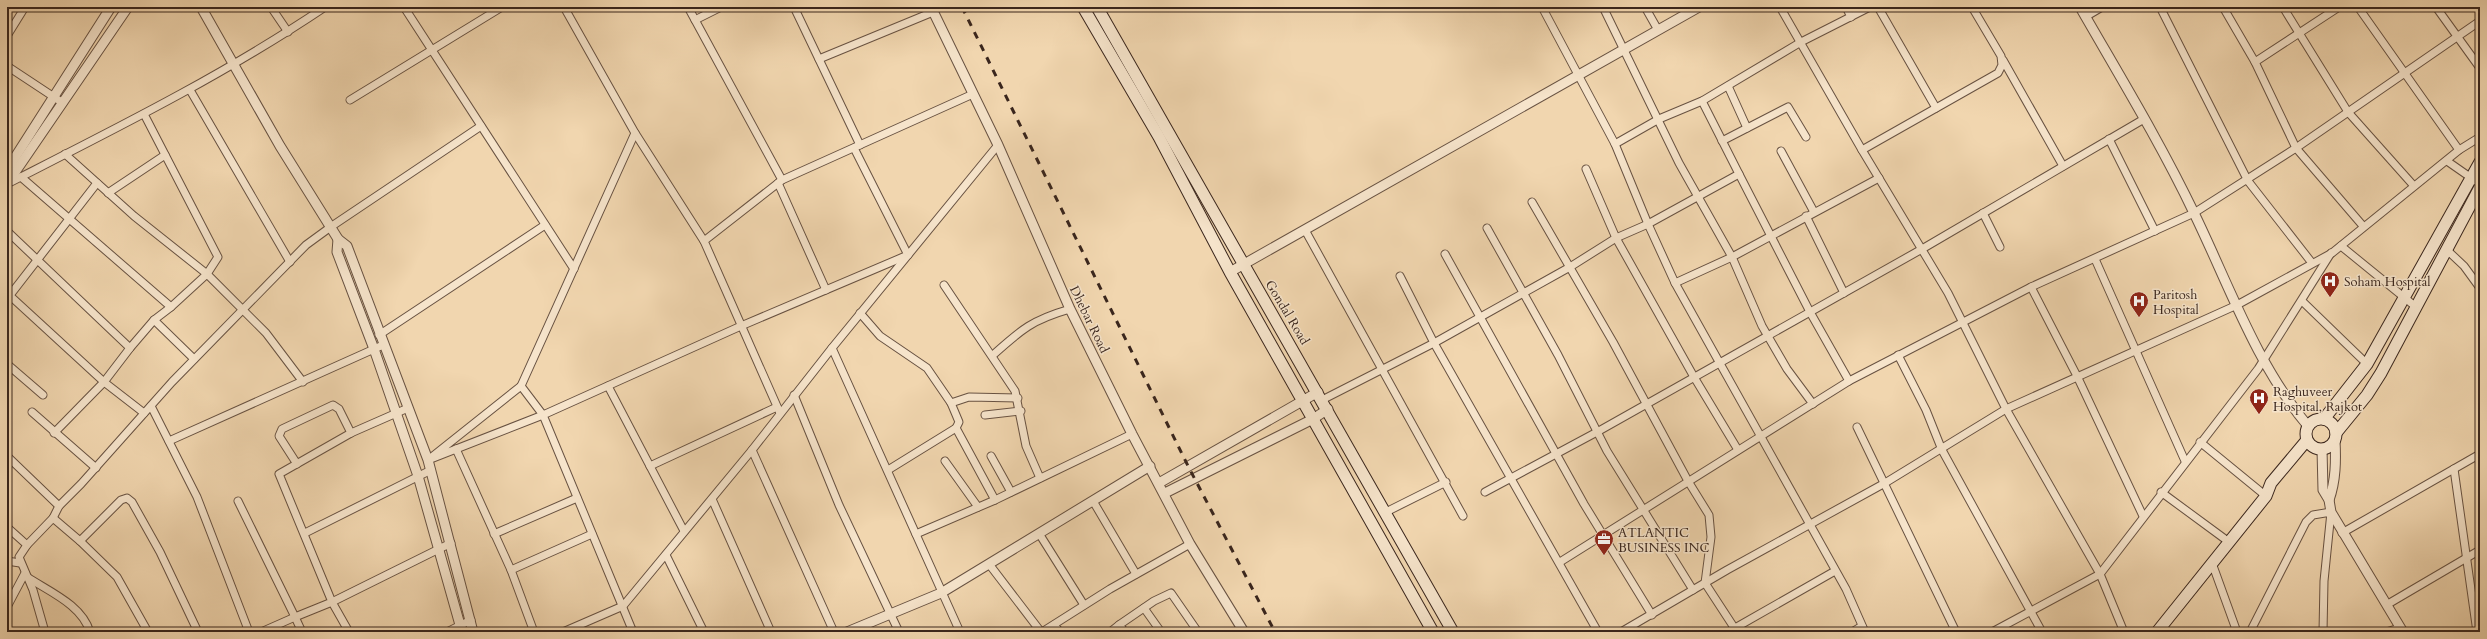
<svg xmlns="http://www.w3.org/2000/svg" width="2487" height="639" viewBox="0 0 2487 639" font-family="Cardo,serif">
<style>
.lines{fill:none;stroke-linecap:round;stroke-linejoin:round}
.minor-casing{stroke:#685242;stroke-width:9}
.tertiary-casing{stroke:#685242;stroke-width:11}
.secondary-casing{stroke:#3a261d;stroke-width:13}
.minor{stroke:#f6e4cb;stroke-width:7}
.tertiary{stroke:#f6e4cb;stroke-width:9}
.secondary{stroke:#f6e4cb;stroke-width:11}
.rail{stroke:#3a261d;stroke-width:3;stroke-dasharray:7 7;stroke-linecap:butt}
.labels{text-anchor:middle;stroke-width:3;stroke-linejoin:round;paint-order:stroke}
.poi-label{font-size:13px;fill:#3a261d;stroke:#f6e4cb;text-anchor:start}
.street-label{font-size:13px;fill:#3a261d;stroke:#f6e4cb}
</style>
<rect width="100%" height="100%" fill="#f1d6af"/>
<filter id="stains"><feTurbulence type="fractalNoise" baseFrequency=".005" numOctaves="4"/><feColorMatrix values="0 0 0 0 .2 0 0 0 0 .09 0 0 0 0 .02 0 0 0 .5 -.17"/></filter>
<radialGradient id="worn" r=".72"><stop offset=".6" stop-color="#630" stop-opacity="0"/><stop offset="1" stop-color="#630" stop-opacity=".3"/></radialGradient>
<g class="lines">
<!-- minor casing -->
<g class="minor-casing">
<g id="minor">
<path d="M 271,7 L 288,32"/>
<path d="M 404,7 L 574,269"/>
<path d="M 688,7 L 782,180"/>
<path d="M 794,7 L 860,145"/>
<path d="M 1542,7 L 1615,144 L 1648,224 L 1675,283 L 1846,589 L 1865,632"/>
<path d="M 1603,7 L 1679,163 L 1732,257 L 1762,326 L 1787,369 L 1813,404"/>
<path d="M 1645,7 L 1658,30"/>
<path d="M 1780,7 L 1862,150 L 1948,293 L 2006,409 L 2100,574 L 2124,632"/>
<path d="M 1846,7 L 1851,17"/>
<path d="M 1878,7 L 1936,108"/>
<path d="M 2160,7 L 2248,181 L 2312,263"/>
<path d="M 2223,7 L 2255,62 L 2296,148 L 2363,226"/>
<path d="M 2283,7 L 2348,112 L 2414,186"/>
<path d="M 2358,7 L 2459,150"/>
<path d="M 2436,7 L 2480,68"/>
<path d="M 2085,17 L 2102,7"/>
<path d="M 695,20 L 721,7"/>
<path d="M 7,36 L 25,7"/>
<path d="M 819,59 L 933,12"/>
<path d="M 2003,60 L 2063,166"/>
<path d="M 2255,62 L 2339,7"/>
<path d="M 7,66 L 63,103"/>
<path d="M 1728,86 L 1747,128"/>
<path d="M 190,90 L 290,262"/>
<path d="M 350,100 L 502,7"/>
<path d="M 635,133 L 704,241"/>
<path d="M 2109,139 L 2155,231"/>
<path d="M 1722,141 L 1788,107 L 1806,137"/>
<path d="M 1615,144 L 1659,119 L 1702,101 L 1801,42 L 1870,7"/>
<path d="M 1862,150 L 1998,73 L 2002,65 L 2001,56 L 1972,7"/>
<path d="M 1781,151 L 1814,212"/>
<path d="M 65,154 L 134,216 L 207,274 L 218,257 L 144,114"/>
<path d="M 2447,161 L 2480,184"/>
<path d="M 1586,169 L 1616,238 L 1694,377 L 1738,450"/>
<path d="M 1739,174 L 1810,312 L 1849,381"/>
<path d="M 21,177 L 171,307 L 207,274 L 266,333 L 303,382"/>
<path d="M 778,183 L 826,290"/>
<path d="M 7,184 C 115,129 224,75 325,7"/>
<path d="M 108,193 L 165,155"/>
<path d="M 1532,202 L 1613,342 L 1688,481 L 1709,515 L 1711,537 L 1705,583 L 1737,632"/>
<path d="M 1983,213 L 2000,247"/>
<path d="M 1806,216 L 1844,293"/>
<path d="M 1487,228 L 1558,355 L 1607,451 L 1693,590"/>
<path d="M 1305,230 L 1463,516"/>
<path d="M 7,231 L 130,348 L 154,320 L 171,307"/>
<path d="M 2341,246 L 2416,307"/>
<path d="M 2447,250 L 2464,266 L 2480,288"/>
<path d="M 1445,254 L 1584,504 L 1652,615"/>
<path d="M 2095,259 L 2185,461"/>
<path d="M 1400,276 L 1434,343 L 1598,632"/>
<path d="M 1675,283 L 1732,257 L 1879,178"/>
<path d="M 944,285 L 1015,391 L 1026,446 L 1040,478"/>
<path d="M 2031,287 L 2077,376 L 2143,516"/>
<path d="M 7,293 L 104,382 L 144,413"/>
<path d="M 7,299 L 97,183"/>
<path d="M 2302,301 L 2367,364"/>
<path d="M 860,313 L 880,336 L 927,368 L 951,403 L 959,422 L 956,428 L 888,470"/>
<path d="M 154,320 L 194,359"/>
<path d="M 379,335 L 545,225"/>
<path d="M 832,348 L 960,632"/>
<path d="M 993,355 C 1022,329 1032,320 1070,309"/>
<path d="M 1898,355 L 1926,410 L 1942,450 L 2042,632"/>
<path d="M 7,364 L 43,395"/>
<path d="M 521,386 L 635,133 L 564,7"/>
<path d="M 521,386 L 543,415 L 428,460 Z"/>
<path d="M 608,386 L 684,531"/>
<path d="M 794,395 L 839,505 L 899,632"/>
<path d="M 1322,400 L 1434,343 L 1570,267 L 1616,238 L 1648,224 L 1739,174 L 1702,101"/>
<path d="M 951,403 L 969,397 L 1018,398"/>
<path d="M 151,406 L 197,497 L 249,632"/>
<path d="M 32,412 L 96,468"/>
<path d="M 780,413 L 704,241 L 782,180 L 973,94"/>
<path d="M 985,415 L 1021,411"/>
<path d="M 1857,427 L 1956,632"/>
<path d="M 956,428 L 995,500"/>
<path d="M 54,433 L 104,382 L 130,348"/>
<path d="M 169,441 L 383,345"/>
<path d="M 2200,442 L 2266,496"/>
<path d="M 456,449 L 511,570 L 534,632"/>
<path d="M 752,450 L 834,632"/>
<path d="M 7,456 L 59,506"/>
<path d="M 991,456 L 1011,492"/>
<path d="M 945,461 L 978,507"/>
<path d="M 297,464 L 279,436 L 282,429 L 333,405 L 339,409 L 351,433"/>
<path d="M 650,466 L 777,407"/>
<path d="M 2454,469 L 2477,632"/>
<path d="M 1485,492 L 1597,432 L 1922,249 L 2144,119"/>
<path d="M 2161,492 L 2229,542"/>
<path d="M 712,499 L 771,632"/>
<path d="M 238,501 L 295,617 L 261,632"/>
<path d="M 1093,501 L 1136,574"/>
<path d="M 1386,512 L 1446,482"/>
<path d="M 53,518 L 59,506 L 81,484 L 172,382 L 306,245 L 332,226 L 481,126"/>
<path d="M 7,527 L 27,545 L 19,557 L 33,590 L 45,632"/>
<path d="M 305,533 L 431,470"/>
<path d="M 2342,533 L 2480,454"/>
<path d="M 494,534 L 577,498"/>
<path d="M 916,534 L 995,500 L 1132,434"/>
<path d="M 1040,535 L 1084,605"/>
<path d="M 80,541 L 117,577 L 148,632"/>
<path d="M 27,545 L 53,518 L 80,541 L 121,500 L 127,498 L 132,502 L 160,552 L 198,632"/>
<path d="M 666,555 L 704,632"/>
<path d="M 7,561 L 20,563"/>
<path d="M 1560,562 L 1849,381 L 2031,287 L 2194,213 L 2296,148 L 2480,21"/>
<path d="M 2212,563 L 2237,632"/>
<path d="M 989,564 L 1041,632"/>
<path d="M 511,570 L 592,534"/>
<path d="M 27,577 C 50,592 82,605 90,632"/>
<path d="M 2388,604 L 2480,550"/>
<path d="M 7,607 L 25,573"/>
<path d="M 1144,608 L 1161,632"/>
<path d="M 1054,625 L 1060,632"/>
<path d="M 1119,625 L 1154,601 L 1171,593 L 1198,632"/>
<path d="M 302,632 L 295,617 L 332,602 L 279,474 L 351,433 L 408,408"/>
<path d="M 349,632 L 332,602 L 451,543"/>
<path d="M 447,632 L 471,620"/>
<path d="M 563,632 L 623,606 L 752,450 L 832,348 L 998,145"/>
<path d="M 633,632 L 543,415 L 741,326 L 908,255 L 854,148"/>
<path d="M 1042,632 L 1110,589 L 1190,544"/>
<path d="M 1110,632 L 1119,625 L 1125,632"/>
<path d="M 1621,632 L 1727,570 L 1885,483 L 2006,409 L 2237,305 L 2332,253 L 2459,150 L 2480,137"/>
<path d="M 1728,632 L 1835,571"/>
<path d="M 1852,632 L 1862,626"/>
<path d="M 1992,632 L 2100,574 L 2258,369 L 2331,253"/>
<path d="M 2250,632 L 2306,522 L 2313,515 L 2331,512 L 2324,581 L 2323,632"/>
<path d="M 2386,632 L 2396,629"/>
</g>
</g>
<!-- tertiary casing -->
<g class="tertiary-casing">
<g id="tertiary">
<path d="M 201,7 L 280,146 L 338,239 L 347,246 L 428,460 L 473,632"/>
<path d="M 931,7 L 998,145 L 1070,309 L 1132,434 L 1190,544 L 1244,632"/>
<path d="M 2080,7 C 2119,75 2160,142 2194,213 C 2229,285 2256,364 2308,426"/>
<path d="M 7,170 L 111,7"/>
<path d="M 7,184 L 128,7"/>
<path d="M 338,239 L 337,252 L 374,349 L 418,476 L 462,632"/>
<path d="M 1230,272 L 1699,7"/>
<path d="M 2322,449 L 2323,490 L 2329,500 L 2331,512 L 2403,632"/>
<path d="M 1159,483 L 1318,392"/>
<path d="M 1165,493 L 1313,419 L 1328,409"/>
<path d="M 2329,500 C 2336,480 2336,460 2335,440"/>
<path d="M 847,632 L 941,593 L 1150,466"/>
</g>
</g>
<!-- secondary casing -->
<g class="secondary-casing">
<g id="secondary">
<path d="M 1083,7 L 1159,137 L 1230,272 L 1433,632"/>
<path d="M 1097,7 L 1453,632"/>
<circle cx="2321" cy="434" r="15"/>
<path d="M 2324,419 L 2367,364 L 2480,162"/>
<path d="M 2336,433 L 2367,395 L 2381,373 L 2480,187"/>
<path d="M 2157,632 L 2266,496 L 2271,483 L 2307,440"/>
</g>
</g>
<!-- minor -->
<use href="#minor" class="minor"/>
<!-- tertiary -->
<use href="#tertiary" class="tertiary"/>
<!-- secondary -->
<use href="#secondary" class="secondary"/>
<!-- rail -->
<path class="rail" d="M 962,7 L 1188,466 L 1275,632"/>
</g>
<!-- icons -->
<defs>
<g id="hospital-pin" transform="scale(1)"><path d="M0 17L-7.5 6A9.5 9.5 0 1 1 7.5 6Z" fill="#8f2418" stroke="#f6e4cb"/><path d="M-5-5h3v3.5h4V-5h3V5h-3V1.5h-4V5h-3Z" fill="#fff"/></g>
<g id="office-pin" transform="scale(1)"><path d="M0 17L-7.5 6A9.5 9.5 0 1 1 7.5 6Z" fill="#8f2418" stroke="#f6e4cb"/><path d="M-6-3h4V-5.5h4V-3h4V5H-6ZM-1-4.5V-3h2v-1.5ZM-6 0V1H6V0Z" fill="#fff"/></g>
</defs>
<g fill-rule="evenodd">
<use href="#hospital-pin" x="2330" y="281"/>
<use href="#hospital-pin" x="2139" y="301"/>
<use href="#hospital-pin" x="2259" y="398"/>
<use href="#office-pin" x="1604" y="539"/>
</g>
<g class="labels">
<!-- poi labels -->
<g class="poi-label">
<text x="2344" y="286">Soham Hospital</text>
<text x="2153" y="299">Paritosh<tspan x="2153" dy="15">Hospital</tspan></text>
<text x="2273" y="396">Raghuveer<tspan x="2273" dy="15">Hospital, Rajkot</tspan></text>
<text x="1618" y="537">ATLANTIC<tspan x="1618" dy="15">BUSINESS INC</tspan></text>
</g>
<!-- street labels -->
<g class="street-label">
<text transform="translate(1288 312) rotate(59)" y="5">Gondal Road</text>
<text transform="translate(1090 319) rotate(64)" y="5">Dhebar Road</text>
</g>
</g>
<!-- margin -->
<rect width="2487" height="639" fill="none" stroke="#f1d6af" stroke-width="24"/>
<rect x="8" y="8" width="2471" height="623" fill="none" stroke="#3a261d" stroke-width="2"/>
<rect x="12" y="12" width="2463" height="615" fill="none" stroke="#3a261d"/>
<rect width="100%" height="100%" filter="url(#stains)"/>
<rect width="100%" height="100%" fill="url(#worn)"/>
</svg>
